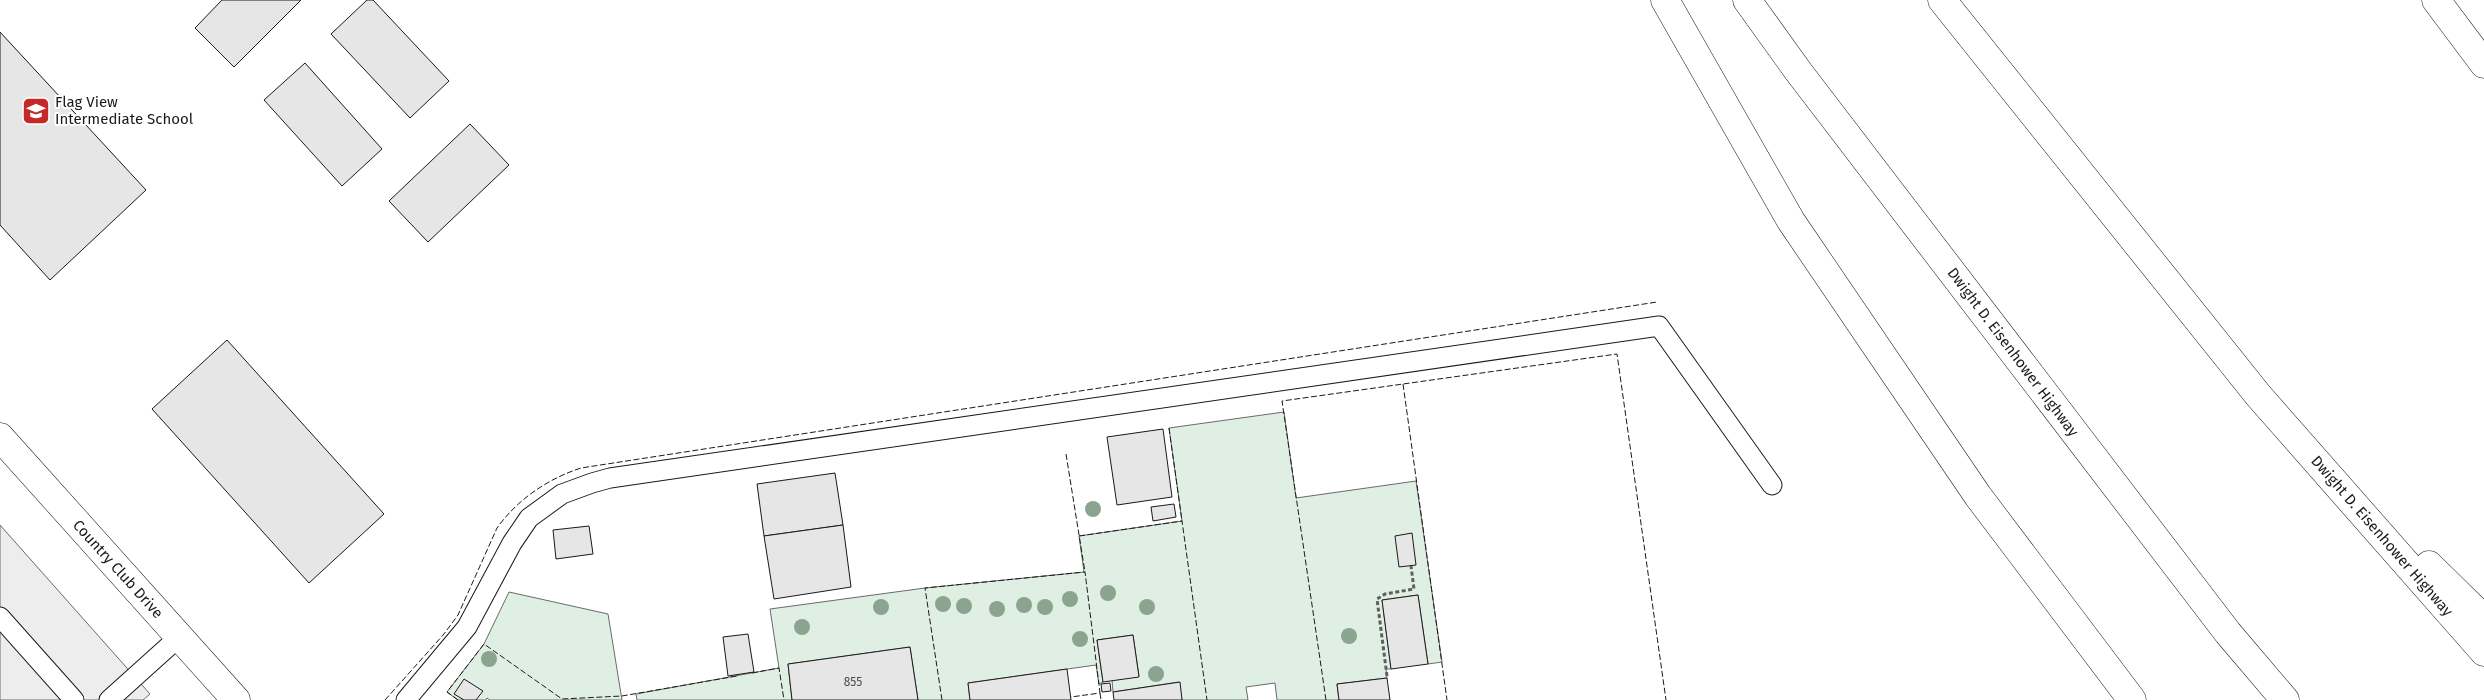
<svg xmlns="http://www.w3.org/2000/svg" width="2484" height="700" viewBox="0 0 2484 700" font-family="'Fira Sans',sans-serif">
<style>
.green{fill:#e0efe3;stroke:#6a6a6a}
.parking{fill:#ededed;stroke:#6a6a6a}
.building{fill:#e6e6e6;stroke:#1a1a1a}
.lines{fill:none;stroke-linecap:round;stroke-linejoin:round}
.service-casing{stroke:#1a1a1a;stroke-width:21}
.minor-casing{stroke:#1a1a1a;stroke-width:29}
.tertiary-casing{stroke:#1a1a1a;stroke-width:29}
.motorway-casing{stroke:#1a1a1a;stroke-width:29}
.path{stroke:#5f5f5f;stroke-width:3;stroke-dasharray:4 2.5;stroke-linecap:butt}
.service{stroke:#fff;stroke-width:19}
.minor{stroke:#fff;stroke-width:28}
.tertiary{stroke:#fff;stroke-width:28}
.motorway{stroke:#fff;stroke-width:28}
.fence{stroke:#1a1a1a;stroke-width:1;stroke-dasharray:6 2.5;stroke-linecap:butt}
.tree{fill:#8aa48f}
.labels{text-anchor:middle;stroke-width:4;stroke-linejoin:round;paint-order:stroke}
.number-label{font-size:12px;fill:#4d4d4d}
.poi-label{font-size:15px;fill:#1a1a1a;stroke:#fff;text-anchor:start}
.street-label{font-size:15px;fill:#1a1a1a;stroke:#fff}
</style>
<rect width="100%" height="100%" fill="#fff"/>
<!-- green -->
<g class="green">
<path d="M 1284,412 L 1296,498 L 1416,481 L 1442,662 L 1428,664 L 1418,595 L 1382,600 L 1391,669 L 1386,669 L 1387,678 L 1337,684 L 1339,700 L 1277,700 L 1275,683 L 1246,687 L 1248,700 L 1182,700 L 1179,682 L 1113,692 L 1112,680 L 1139,676 L 1133,635 L 1097,640 L 1103,682 L 1099,684 L 1096,665 L 968,683 L 970,700 L 918,700 L 910,647 L 788,664 L 792,700 L 637,700 L 636,694 L 779,668 L 770,609 L 925,588 L 1084,572 L 1079,536 L 1182,521 L 1169,428 Z"/>
<path d="M 509,592 L 608,614 L 622,700 L 490,700 L 487,698 L 486,700 L 458,700 L 447,692 L 484,644 Z"/>
</g>
<!-- parking -->
<path class="parking" d="M 0,525 L 150,694 L 143,700 L 0,700 Z"/>
<!-- building -->
<g class="building">
<path d="M 222,0 L 301,0 L 234,67 L 195,28 Z"/>
<path d="M 367,0 L 373,0 L 449,81 L 410,118 L 331,34 Z"/>
<path d="M 0,32 L 146,190 L 50,280 L 0,225 Z"/>
<path d="M 305,63 L 382,149 L 342,186 L 264,100 Z"/>
<path d="M 470,124 L 509,165 L 428,242 L 389,201 Z"/>
<path d="M 227,340 L 384,514 L 309,583 L 152,409 Z"/>
<path d="M 1163,429 L 1172,497 L 1117,505 L 1107,437 Z"/>
<path d="M 835,473 L 843,525 L 764,536 L 757,484 Z"/>
<path d="M 1174,504 L 1176,517 L 1153,521 L 1151,507 Z"/>
<path d="M 843,525 L 851,587 L 774,599 L 764,536 Z"/>
<path d="M 589,526 L 593,554 L 556,559 L 553,530 Z"/>
<path d="M 1412,533 L 1416,565 L 1399,567 L 1395,536 Z"/>
<path d="M 1418,595 L 1428,664 L 1391,669 L 1382,600 Z"/>
<path d="M 748,634 L 754,672 L 728,676 L 723,637 Z"/>
<path d="M 1133,635 L 1139,677 L 1103,682 L 1097,640 Z"/>
<path d="M 910,647 L 918,700 L 792,700 L 788,664 Z"/>
<path d="M 1067,669 L 1071,700 L 970,700 L 968,683 Z"/>
<path d="M 1387,678 L 1390,700 L 1339,700 L 1337,684 Z"/>
<path d="M 464,679 L 483,691 L 476,700 L 464,700 L 454,694 Z"/>
<path d="M 1180,682 L 1182,700 L 1114,700 L 1113,692 Z"/>
<path d="M 1110,683 L 1111,691 L 1102,692 L 1101,684 Z"/>
</g>
<g class="lines">
<!-- service casing -->
<g class="service-casing">
<g id="service">
<path d="M 0,617 L 74,700"/>
<path d="M 109,700 L 179,637"/>
<path d="M 406,700 L 467,627 L 512,543 L 529,518 L 562,494 L 592,483 L 610,478 L 1659,326 L 1772,485"/>
</g>
</g>
<!-- minor casing -->
<g class="minor-casing">
<path id="minor" d="M 0,437 L 236,700"/>
</g>
<!-- tertiary casing -->
<g class="tertiary-casing">
<path id="tertiary" d="M 2436,0 L 2484,64"/>
</g>
<!-- motorway casing -->
<g class="motorway-casing">
<g id="motorway">
<path d="M 1665,0 L 1791,221 L 1978,496 L 2132,700"/>
<path d="M 1747,0 L 1798,71 L 2228,633 L 2285,700"/>
<path d="M 1942,0 L 2258,395 L 2484,652"/>
<path d="M 2429,565 L 2484,619"/>
</g>
</g>
<!-- path -->
<path class="path" d="M 1387,676 L 1377,599 L 1385,594 L 1414,589 L 1411,566"/>
<!-- service -->
<use href="#service" class="service"/>
<!-- minor -->
<use href="#minor" class="minor"/>
<!-- tertiary -->
<use href="#tertiary" class="tertiary"/>
<!-- motorway -->
<use href="#motorway" class="motorway"/>
<!-- fence -->
<g class="fence">
<path d="M 1403,384 L 1447,700"/>
<path d="M 1169,428 L 1182,521"/>
<path d="M 1066,454 L 1085,572"/>
<path d="M 1079,536 L 1182,521 L 1207,700"/>
<path d="M 752,673 L 779,668 L 784,700"/>
<path d="M 1100,693 L 1101,700"/>
<path d="M 385,700 L 444,634 L 458,615 L 497,528 C 517,500 547,479 581,468 L 1657,302"/>
<path d="M 458,700 L 447,692 L 484,644 L 562,699 L 622,696 L 737,676"/>
<path d="M 942,700 L 925,588 L 1085,572 L 1100,693 L 1071,697"/>
<path d="M 1326,700 L 1282,401 L 1617,354 L 1666,700"/>
</g>
</g>
<!-- trees -->
<g class="tree">
<circle cx="1093" cy="509" r="8"/>
<circle cx="1108" cy="593" r="8"/>
<circle cx="1070" cy="599" r="8"/>
<circle cx="943" cy="604" r="8"/>
<circle cx="1024" cy="605" r="8"/>
<circle cx="964" cy="606" r="8"/>
<circle cx="881" cy="607" r="8"/>
<circle cx="1045" cy="607" r="8"/>
<circle cx="1147" cy="607" r="8"/>
<circle cx="997" cy="609" r="8"/>
<circle cx="802" cy="627" r="8"/>
<circle cx="1349" cy="636" r="8"/>
<circle cx="1080" cy="639" r="8"/>
<circle cx="489" cy="659" r="8"/>
<circle cx="1156" cy="674" r="8"/>
</g>
<!-- icons -->
<defs>
<g id="school-square" transform="scale(1.4375)"><rect x="-9" y="-9" width="18" height="18" rx="4" fill="#c62828" stroke="#fff"/><path d="M0-5L7-2L0 1L-7-2ZM-4 1L0 2.5L4 1V4Q0 6-4 4Z" fill="#fff"/></g>
</defs>
<g fill-rule="evenodd">
<use href="#school-square" x="36" y="111"/>
</g>
<g class="labels">
<!-- number labels -->
<g class="number-label">
<text x="853" y="686">855</text>
</g>
<!-- poi labels -->
<g class="poi-label">
<text x="55" y="107">Flag View<tspan x="55" dy="17">Intermediate School</tspan></text>
</g>
<!-- street labels -->
<g class="street-label">
<text transform="translate(2013 352) rotate(53)" y="5">Dwight D. Eisenhower Highway</text>
<text transform="translate(2382 536) rotate(49)" y="5">Dwight D. Eisenhower Highway</text>
<text transform="translate(118 569) rotate(48)" y="5">Country Club Drive</text>
</g>
</g>
</svg>
